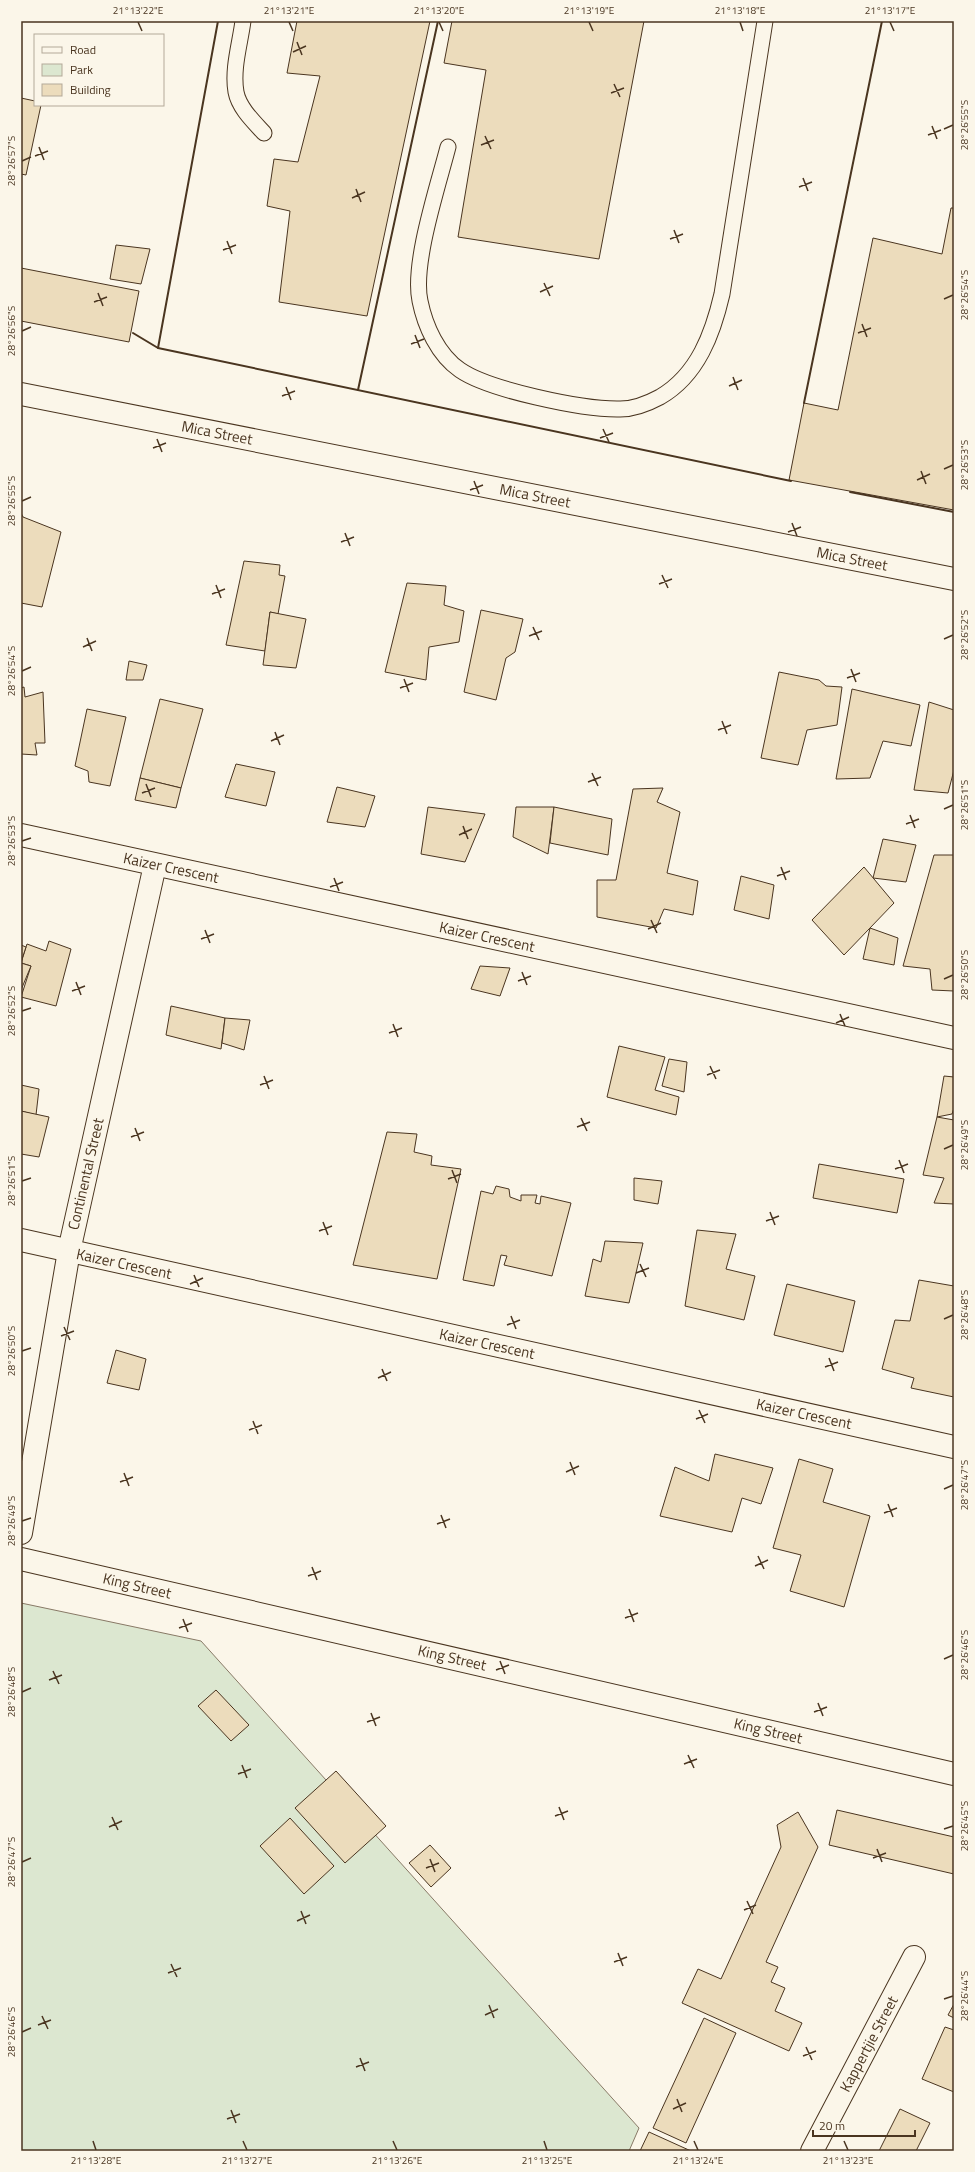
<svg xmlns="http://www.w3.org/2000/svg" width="975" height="2172" viewBox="0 0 975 2172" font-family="'Titillium Web',sans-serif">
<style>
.green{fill:#dce7d0;stroke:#887966}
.building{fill:#ecdcbc;stroke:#4a3520}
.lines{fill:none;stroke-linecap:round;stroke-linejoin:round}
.service-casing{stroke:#4a3520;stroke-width:17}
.minor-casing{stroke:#4a3520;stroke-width:24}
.tertiary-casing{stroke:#4a3520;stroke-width:24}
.service{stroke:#fbf6e9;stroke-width:15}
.minor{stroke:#fbf6e9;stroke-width:22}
.tertiary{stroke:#fbf6e9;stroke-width:22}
.wall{stroke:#4a3520;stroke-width:2}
.ticks{fill:none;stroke:#4a3520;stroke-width:1.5}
.labels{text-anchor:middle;stroke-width:3;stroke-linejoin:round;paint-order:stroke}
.street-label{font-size:15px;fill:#4a3520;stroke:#fbf6e9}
.neatline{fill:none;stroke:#4a3520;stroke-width:1.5}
.ticks-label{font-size:10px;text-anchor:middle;fill:#4a3520}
</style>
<rect width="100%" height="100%" fill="#fbf6e9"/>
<!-- green -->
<path class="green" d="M 21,1603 L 201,1641 L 639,2128 L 629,2151 L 21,2151 Z"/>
<!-- building -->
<g class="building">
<path d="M 297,21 L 430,21 L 367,316 L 279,302 L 290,211 L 267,206 L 274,159 L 298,162 L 320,76 L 287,73 Z"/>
<path d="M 452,21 L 644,21 L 599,259 L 458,237 L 486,70 L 444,63 Z"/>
<path d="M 21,98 L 35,101 L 35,105 L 41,105 L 26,175 L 21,174 Z"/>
<path d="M 951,208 L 954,208 L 954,510 L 789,480 L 804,403 L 838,410 L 873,238 L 942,254 Z"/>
<path d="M 116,245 L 150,249 L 141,284 L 110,279 Z"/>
<path d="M 21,268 L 139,291 L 129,342 L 21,321 Z"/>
<path d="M 21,513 L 23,517 L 61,532 L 42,607 L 21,603 Z"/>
<path d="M 244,561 L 280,565 L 279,575 L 285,576 L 278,614 L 270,612 L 265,651 L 226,645 Z"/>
<path d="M 407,583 L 446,586 L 444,605 L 464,611 L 459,642 L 429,647 L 426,680 L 385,672 Z"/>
<path d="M 481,610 L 523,619 L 515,652 L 506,658 L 496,700 L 464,692 Z"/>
<path d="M 270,612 L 306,619 L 296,668 L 263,665 Z"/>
<path d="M 129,661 L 147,665 L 143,680 L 126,680 Z"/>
<path d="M 779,672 L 819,680 L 826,686 L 842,687 L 837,725 L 807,730 L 798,765 L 761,758 Z"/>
<path d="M 24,687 L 25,697 L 43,692 L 45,743 L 35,743 L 37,755 L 21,754 L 21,688 Z"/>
<path d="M 852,689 L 920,705 L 911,746 L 883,741 L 870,778 L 836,779 Z"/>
<path d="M 160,699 L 203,709 L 181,788 L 140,778 Z"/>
<path d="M 929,702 L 954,710 L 954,770 L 948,793 L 914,790 Z"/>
<path d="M 87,709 L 126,717 L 110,786 L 89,782 L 88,771 L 75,766 Z"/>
<path d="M 236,764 L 275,772 L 266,806 L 225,797 Z"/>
<path d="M 140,778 L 181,788 L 176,808 L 135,800 Z"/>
<path d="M 337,787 L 375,796 L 365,827 L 327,822 Z"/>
<path d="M 663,788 L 657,802 L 680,812 L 667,873 L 698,881 L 693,915 L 664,909 L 656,928 L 597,917 L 597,880 L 616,880 L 633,789 Z"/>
<path d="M 428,807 L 485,814 L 465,862 L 421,854 Z"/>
<path d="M 516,807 L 554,807 L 548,854 L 513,837 Z"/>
<path d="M 554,807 L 612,819 L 608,855 L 550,843 Z"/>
<path d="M 883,839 L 916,845 L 906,882 L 873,878 Z"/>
<path d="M 934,855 L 954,855 L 954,991 L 932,990 L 930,969 L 903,966 Z"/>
<path d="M 864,867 L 894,903 L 844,955 L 812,920 Z"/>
<path d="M 741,876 L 774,885 L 769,919 L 734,910 Z"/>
<path d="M 870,928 L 898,938 L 894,965 L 863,959 Z"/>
<path d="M 49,941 L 71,949 L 56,1006 L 21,997 L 31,966 L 21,963 L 27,944 L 46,951 Z"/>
<path d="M 21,945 L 26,947 L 21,962 Z"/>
<path d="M 21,963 L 31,966 L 21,990 Z"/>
<path d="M 480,966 L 510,968 L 500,996 L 471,989 Z"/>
<path d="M 171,1006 L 225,1018 L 221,1049 L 166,1035 Z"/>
<path d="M 225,1018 L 250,1020 L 244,1050 L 222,1043 Z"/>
<path d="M 619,1046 L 665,1057 L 655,1090 L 679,1097 L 676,1115 L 607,1097 Z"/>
<path d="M 669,1059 L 687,1062 L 684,1092 L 662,1086 Z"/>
<path d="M 944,1076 L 954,1077 L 954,1108 L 952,1114 L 937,1117 Z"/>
<path d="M 21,1085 L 39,1089 L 36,1115 L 21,1111 Z"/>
<path d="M 21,1111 L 49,1117 L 39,1157 L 21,1154 Z"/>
<path d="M 937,1117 L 954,1120 L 954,1204 L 934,1203 L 944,1178 L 923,1175 Z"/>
<path d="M 387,1132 L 417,1134 L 414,1152 L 432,1156 L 431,1165 L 461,1169 L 437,1279 L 353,1265 Z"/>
<path d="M 819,1164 L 904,1179 L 897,1213 L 813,1198 Z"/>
<path d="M 634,1178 L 662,1181 L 658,1204 L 634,1200 Z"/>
<path d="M 496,1186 L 509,1189 L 510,1197 L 521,1201 L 521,1195 L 537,1195 L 535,1203 L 540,1204 L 541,1196 L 571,1203 L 552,1276 L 504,1265 L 507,1256 L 501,1255 L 494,1286 L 463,1280 L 481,1191 L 493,1194 Z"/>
<path d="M 697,1230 L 736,1234 L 726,1269 L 755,1276 L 744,1320 L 685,1306 Z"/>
<path d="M 605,1241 L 643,1243 L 629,1303 L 585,1296 L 593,1259 L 601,1262 Z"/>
<path d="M 919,1280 L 954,1286 L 954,1397 L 911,1388 L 914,1378 L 882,1369 L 895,1320 L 910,1321 Z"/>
<path d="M 787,1284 L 855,1301 L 843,1352 L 774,1335 Z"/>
<path d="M 116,1350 L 146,1359 L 139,1390 L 107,1383 Z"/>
<path d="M 715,1454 L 773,1468 L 761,1504 L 742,1498 L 732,1532 L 660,1516 L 675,1467 L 709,1481 Z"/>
<path d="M 799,1459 L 833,1469 L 823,1502 L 870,1516 L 844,1607 L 790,1591 L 801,1555 L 773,1548 Z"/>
<path d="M 216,1690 L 249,1725 L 231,1741 L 198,1706 Z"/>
<path d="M 336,1771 L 386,1826 L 345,1863 L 295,1808 Z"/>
<path d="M 837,1810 L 954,1837 L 954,1874 L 829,1845 Z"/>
<path d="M 798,1812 L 818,1847 L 766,1962 L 778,1967 L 771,1982 L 785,1988 L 775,2011 L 802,2023 L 789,2051 L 682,2003 L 698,1969 L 721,1979 L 781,1847 L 777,1825 Z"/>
<path d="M 290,1818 L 334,1866 L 304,1894 L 260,1846 Z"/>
<path d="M 430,1845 L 451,1868 L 431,1887 L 409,1863 Z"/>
<path d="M 954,2004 L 954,2018 L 948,2015 Z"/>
<path d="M 704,2018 L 736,2033 L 686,2143 L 653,2128 Z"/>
<path d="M 945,2027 L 954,2030 L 954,2092 L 922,2079 Z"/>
<path d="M 900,2109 L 930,2123 L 916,2151 L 879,2151 Z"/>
<path d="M 649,2132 L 691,2151 L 640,2151 Z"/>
</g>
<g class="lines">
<!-- service casing -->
<g class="service-casing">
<g id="service">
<path d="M 243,21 C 240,44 232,69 236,92 C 239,108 254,122 264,133"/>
<path d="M 448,147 C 438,186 412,264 420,301 C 425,326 438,355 460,370 C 489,390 581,409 617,409 C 632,410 647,404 660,397 C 698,375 713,333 722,294 L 765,21"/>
</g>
</g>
<!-- minor casing -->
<g class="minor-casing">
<g id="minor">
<path d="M 21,394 L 954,579"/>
<path d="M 21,835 L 954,1038"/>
<path d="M 21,1240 L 954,1447"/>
<path d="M 21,1533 L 69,1251 L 155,865"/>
<path d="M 812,2151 L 914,1957"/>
</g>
</g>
<!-- tertiary casing -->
<g class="tertiary-casing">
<path id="tertiary" d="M 21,1559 L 954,1774"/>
</g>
<!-- service -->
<use href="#service" class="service"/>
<!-- minor -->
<use href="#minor" class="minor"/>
<!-- tertiary -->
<use href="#tertiary" class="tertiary"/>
<!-- wall -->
<g class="wall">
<path d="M 133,333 L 158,348 L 791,481"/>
<path d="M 158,348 L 218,21"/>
<path d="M 358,390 L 438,21"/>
<path d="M 804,403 L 882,21"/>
<path d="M 850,492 L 954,512"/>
</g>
</g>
<!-- ticks -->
<path class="ticks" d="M 138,22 L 142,31M 289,22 L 293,31M 439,22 L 443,31M 589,22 L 593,31M 740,22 L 743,31M 890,22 L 894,31M 297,42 L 302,55M 293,52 L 306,46M 614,84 L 620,97M 611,93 L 624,88M 932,126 L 937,139M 944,129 L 953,125M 928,135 L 941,130M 485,136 L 491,149M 481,145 L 494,140M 39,147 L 44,160M 35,156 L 48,151M 22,161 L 31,157M 803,178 L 808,191M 799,187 L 812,182M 356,189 L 361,202M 352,198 L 365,192M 674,230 L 679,243M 670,239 L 683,234M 227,241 L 232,254M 223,250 L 236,245M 544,283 L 550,296M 540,292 L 553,286M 98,293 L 103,306M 944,299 L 953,295M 94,302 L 107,297M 862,324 L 867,337M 22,331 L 31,327M 858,333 L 871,328M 415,335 L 420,348M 411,344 L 424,339M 733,377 L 738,390M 729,386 L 742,380M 286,387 L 291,400M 282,396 L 295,391M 603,429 L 609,442M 600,438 L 613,433M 157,439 L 162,452M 153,448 L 166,443M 944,469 L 953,465M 921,471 L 926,484M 917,480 L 930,474M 474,481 L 479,494M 470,490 L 483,485M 22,501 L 31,497M 792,523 L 797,536M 788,532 L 801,527M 345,533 L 350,546M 341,542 L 354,537M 662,575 L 668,588M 659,584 L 672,579M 216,585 L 221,598M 212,594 L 225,589M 533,627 L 539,640M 529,636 L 542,631M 87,638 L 92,651M 944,639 L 953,635M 83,647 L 96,641M 851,669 L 856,682M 22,671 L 31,667M 847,678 L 860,673M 404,679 L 409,692M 400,688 L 413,683M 722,721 L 727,734M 718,730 L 731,725M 275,732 L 280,745M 271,741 L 284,735M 592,773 L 598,786M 588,782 L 601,777M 146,784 L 151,797M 142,793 L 155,788M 944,809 L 953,805M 910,815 L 915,828M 906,824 L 919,819M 463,826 L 468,839M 459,835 L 472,829M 22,841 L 31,838M 781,867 L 786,880M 777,876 L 790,871M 334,878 L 339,891M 330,887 L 343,882M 651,920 L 657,933M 648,929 L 661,923M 205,930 L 210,943M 201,939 L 214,934M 522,972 L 527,985M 944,979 L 953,975M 518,981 L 531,976M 76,982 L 81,995M 72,991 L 85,986M 22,1011 L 31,1008M 840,1014 L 845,1026M 836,1023 L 849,1017M 393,1024 L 398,1037M 389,1033 L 402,1028M 710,1066 L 716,1079M 707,1075 L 720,1070M 264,1076 L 269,1089M 260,1085 L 273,1080M 581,1118 L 587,1131M 577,1127 L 590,1122M 135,1128 L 140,1141M 131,1137 L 144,1132M 944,1149 L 953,1145M 899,1160 L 904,1173M 895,1169 L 908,1164M 452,1170 L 457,1183M 448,1179 L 461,1174M 22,1181 L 31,1178M 770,1212 L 775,1225M 766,1221 L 779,1216M 323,1222 L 328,1235M 319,1231 L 332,1226M 640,1264 L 646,1277M 636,1273 L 649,1268M 194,1275 L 199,1287M 190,1284 L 203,1278M 511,1316 L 516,1329M 944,1319 L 953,1315M 507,1325 L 520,1320M 64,1327 L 70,1340M 61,1336 L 74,1331M 22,1351 L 31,1348M 829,1358 L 834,1371M 825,1367 L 838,1362M 382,1369 L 387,1381M 378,1378 L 391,1372M 699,1410 L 705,1423M 696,1419 L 708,1414M 253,1421 L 258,1434M 249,1430 L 262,1425M 570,1462 L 575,1475M 566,1472 L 579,1466M 124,1473 L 129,1486M 120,1482 L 133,1477M 944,1489 L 953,1485M 888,1504 L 893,1517M 884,1513 L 897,1508M 441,1515 L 446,1528M 22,1521 L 31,1518M 437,1524 L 450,1519M 758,1556 L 764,1569M 755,1566 L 768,1560M 312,1567 L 317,1580M 308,1576 L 321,1571M 629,1609 L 634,1622M 625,1618 L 638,1613M 183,1619 L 188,1632M 179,1628 L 192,1623M 944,1659 L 953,1655M 500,1661 L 505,1674M 496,1670 L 509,1665M 53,1671 L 59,1684M 49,1680 L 62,1675M 22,1692 L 31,1688M 818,1703 L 823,1716M 814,1712 L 827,1707M 371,1713 L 376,1726M 367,1722 L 380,1717M 688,1755 L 694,1768M 684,1764 L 697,1759M 242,1765 L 247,1778M 238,1774 L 251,1769M 559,1807 L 564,1820M 555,1816 L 568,1811M 112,1817 L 118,1830M 109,1827 L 122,1821M 944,1829 L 953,1826M 877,1849 L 882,1862M 873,1858 L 886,1853M 430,1859 L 435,1872M 22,1862 L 31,1858M 426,1868 L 439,1863M 747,1901 L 753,1914M 744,1910 L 756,1905M 301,1911 L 306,1924M 297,1921 L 310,1915M 618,1953 L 623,1966M 614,1962 L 627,1957M 171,1964 L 177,1977M 168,1973 L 181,1968M 944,1999 L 953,1996M 489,2005 L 494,2018M 485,2015 L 498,2009M 42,2016 L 48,2029M 38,2025 L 51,2020M 22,2032 L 31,2028M 806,2047 L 812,2060M 803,2056 L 816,2051M 360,2058 L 365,2071M 356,2067 L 369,2062M 677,2099 L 682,2112M 673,2109 L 686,2103M 231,2110 L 236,2123M 227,2119 L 240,2114M 93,2141 L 96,2150M 243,2141 L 247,2150M 393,2141 L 397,2150M 544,2141 L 547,2150M 694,2141 L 698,2150M 844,2141 L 848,2150"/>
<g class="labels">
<!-- street labels -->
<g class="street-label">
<text transform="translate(217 433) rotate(11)" y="5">Mica Street</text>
<text transform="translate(535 496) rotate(11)" y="5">Mica Street</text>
<text transform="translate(852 559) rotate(11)" y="5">Mica Street</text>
<text transform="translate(171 868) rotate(12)" y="5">Kaizer Crescent</text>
<text transform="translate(487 937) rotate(12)" y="5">Kaizer Crescent</text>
<text transform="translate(86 1174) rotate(-77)" y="5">Continental Street</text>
<text transform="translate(124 1264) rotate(12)" y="5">Kaizer Crescent</text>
<text transform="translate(487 1344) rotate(12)" y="5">Kaizer Crescent</text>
<text transform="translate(804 1414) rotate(12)" y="5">Kaizer Crescent</text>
<text transform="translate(137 1586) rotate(13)" y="5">King Street</text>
<text transform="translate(452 1658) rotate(13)" y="5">King Street</text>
<text transform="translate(768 1731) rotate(13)" y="5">King Street</text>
<text transform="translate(869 2044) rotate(-62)" y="5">Kappertjie Street</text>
</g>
</g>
<!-- border -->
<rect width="975" height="2172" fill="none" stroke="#fbf6e9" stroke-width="44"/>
<!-- legend -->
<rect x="34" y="34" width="130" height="72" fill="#fbf6e9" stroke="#b4a999"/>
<rect x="42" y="47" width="20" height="6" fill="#fbf6e9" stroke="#b4a999"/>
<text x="70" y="54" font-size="12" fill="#4a3520">Road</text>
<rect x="42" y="64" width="20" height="12" fill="#dce7d0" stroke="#b4a999"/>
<text x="70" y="74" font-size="12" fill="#4a3520">Park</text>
<rect x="42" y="84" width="20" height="12" fill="#ecdcbc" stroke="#b4a999"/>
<text x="70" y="94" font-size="12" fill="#4a3520">Building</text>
<!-- scale -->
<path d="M813 2130v6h102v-6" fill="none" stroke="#4a3520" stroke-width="2"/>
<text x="819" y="2130" font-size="12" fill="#4a3520" stroke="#fbf6e9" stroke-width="3" paint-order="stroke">20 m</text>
<rect x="22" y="22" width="931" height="2128" class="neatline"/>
<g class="ticks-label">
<text x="138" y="14">21°13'22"E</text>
<text x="289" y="14">21°13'21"E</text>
<text x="439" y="14">21°13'20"E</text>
<text x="589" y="14">21°13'19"E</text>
<text x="740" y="14">21°13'18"E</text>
<text x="890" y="14">21°13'17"E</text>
<text transform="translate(964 125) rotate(-90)" y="4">28°26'55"S</text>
<text transform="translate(11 161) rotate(-90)" y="4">28°26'57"S</text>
<text transform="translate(964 295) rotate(-90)" y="4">28°26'54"S</text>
<text transform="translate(11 331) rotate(-90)" y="4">28°26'56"S</text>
<text transform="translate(964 465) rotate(-90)" y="4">28°26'53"S</text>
<text transform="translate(11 501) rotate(-90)" y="4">28°26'55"S</text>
<text transform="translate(964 635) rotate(-90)" y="4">28°26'52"S</text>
<text transform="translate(11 671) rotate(-90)" y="4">28°26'54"S</text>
<text transform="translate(964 805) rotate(-90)" y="4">28°26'51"S</text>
<text transform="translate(11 841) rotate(-90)" y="4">28°26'53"S</text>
<text transform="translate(964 975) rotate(-90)" y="4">28°26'50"S</text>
<text transform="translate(11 1011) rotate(-90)" y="4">28°26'52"S</text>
<text transform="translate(964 1145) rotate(-90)" y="4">28°26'49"S</text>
<text transform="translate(11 1181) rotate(-90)" y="4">28°26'51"S</text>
<text transform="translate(964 1315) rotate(-90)" y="4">28°26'48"S</text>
<text transform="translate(11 1351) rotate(-90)" y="4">28°26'50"S</text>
<text transform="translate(964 1485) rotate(-90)" y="4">28°26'47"S</text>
<text transform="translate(11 1521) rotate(-90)" y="4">28°26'49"S</text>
<text transform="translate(964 1655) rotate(-90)" y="4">28°26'46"S</text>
<text transform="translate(11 1692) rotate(-90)" y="4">28°26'48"S</text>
<text transform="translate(964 1826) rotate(-90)" y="4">28°26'45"S</text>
<text transform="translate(11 1862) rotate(-90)" y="4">28°26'47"S</text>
<text transform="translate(964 1996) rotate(-90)" y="4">28°26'44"S</text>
<text transform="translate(11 2032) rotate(-90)" y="4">28°26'46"S</text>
<text x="96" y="2164">21°13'28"E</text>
<text x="247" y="2164">21°13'27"E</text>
<text x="397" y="2164">21°13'26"E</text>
<text x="547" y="2164">21°13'25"E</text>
<text x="698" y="2164">21°13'24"E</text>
<text x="848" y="2164">21°13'23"E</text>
</g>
</svg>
